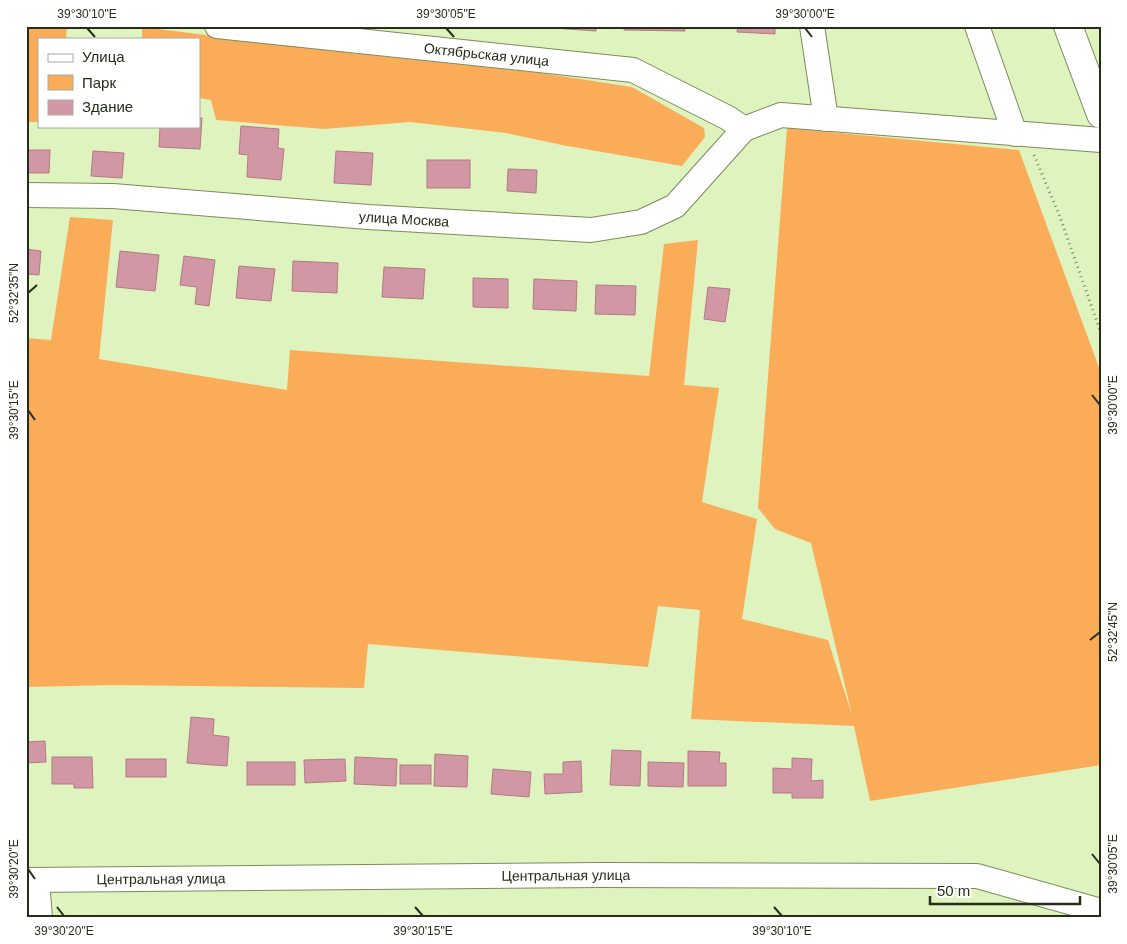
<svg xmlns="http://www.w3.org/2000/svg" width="1127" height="944" viewBox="0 0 1127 944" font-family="Arial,sans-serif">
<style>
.green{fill:#fbac58}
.building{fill:#d297a4;stroke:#b27a86}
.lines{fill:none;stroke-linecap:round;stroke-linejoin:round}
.minor-casing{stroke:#7a8c5b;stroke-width:26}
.major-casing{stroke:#7a8c5b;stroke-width:30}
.path{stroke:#798663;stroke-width:3;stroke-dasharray:1 4;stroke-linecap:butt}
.minor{stroke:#fff;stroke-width:24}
.major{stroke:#fff;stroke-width:28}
.ticks{fill:none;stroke:#262d19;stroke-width:2}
.labels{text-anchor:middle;stroke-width:4.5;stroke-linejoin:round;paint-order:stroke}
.street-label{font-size:14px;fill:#262d19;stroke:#fff}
.neatline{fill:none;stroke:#262d19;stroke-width:2}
.ticks-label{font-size:12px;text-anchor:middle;fill:#262d19}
</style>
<rect width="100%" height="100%" fill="#def3be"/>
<!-- green -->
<g class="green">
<path d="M 26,26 L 67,26 L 66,39 L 39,39 L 39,122 L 26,122 Z"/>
<path d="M 142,27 L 333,51 L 541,73 L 632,87 L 704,128 L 705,137 L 682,166 L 562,145 L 506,133 L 410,122 L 324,129 L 216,120 L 211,100 L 199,98 L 199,39 L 142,39 Z"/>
<path d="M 787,128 L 1019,150 L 1101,373 L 1101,765 L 870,801 L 854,726 L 691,719 L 700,610 L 658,606 L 648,667 L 368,644 L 364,688 L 114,685 L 26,687 L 26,338 L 51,340 L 70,217 L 113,220 L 99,359 L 287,390 L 290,350 L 649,376 L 664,244 L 698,240 L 684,385 L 719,388 L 702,502 L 757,519 L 742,619 L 828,640 L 852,715 L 811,543 L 775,529 L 758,508 Z"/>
</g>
<!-- building -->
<g class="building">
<path d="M 553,26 L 596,26 L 596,31 L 553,28 Z"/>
<path d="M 624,26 L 685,26 L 685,31 L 624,30 Z"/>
<path d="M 738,26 L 775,26 L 775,34 L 737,32 Z"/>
<path d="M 199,118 L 202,118 L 200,149 L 159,147 L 160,126 L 199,126 Z"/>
<path d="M 241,126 L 279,129 L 278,148 L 284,149 L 281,180 L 247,177 L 248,155 L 239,154 Z"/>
<path d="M 26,150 L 50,150 L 49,173 L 26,173 Z"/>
<path d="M 93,151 L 124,153 L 122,178 L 91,176 Z"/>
<path d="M 336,151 L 373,153 L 371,185 L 334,183 Z"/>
<rect x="427" y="160" width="43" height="28"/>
<path d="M 508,169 L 537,170 L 536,193 L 507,191 Z"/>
<path d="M 26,249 L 41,251 L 39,275 L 26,274 Z"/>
<path d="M 120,251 L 159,255 L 155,291 L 116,287 Z"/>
<path d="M 184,256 L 215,260 L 209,306 L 195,304 L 197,287 L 180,285 Z"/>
<path d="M 293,261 L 338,263 L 337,293 L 292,291 Z"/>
<path d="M 239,266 L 275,269 L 271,301 L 236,298 Z"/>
<path d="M 384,267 L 425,269 L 423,299 L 382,297 Z"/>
<path d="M 473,278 L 508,279 L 508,308 L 473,307 Z"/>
<path d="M 534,279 L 577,281 L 576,311 L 533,309 Z"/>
<path d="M 596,285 L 636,286 L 635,315 L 595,314 Z"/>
<path d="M 708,287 L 730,289 L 725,322 L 704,319 Z"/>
<path d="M 191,717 L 214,719 L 213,735 L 229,737 L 227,766 L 187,763 Z"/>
<path d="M 45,741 L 46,762 L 26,763 L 26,742 Z"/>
<path d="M 612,750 L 641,751 L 640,786 L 610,785 Z"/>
<path d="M 688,751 L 720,752 L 719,763 L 726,763 L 726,786 L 688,786 Z"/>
<path d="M 435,754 L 468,756 L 467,787 L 434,786 Z"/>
<path d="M 52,757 L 92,757 L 93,788 L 74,788 L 74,784 L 52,784 Z"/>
<path d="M 355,757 L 397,759 L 396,786 L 354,784 Z"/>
<path d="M 792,758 L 812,759 L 811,781 L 823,780 L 823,798 L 792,798 L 792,793 L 773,793 L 773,768 L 792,769 Z"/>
<rect x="126" y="759" width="40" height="18"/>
<path d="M 345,759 L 346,781 L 305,783 L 304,760 Z"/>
<path d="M 581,761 L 582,792 L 545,794 L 544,774 L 563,774 L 563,762 Z"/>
<rect x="247" y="762" width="48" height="23"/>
<path d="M 648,762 L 684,763 L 683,787 L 648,786 Z"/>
<rect x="400" y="765" width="31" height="19"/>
<path d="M 493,769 L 531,772 L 529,797 L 491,794 Z"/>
</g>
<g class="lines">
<!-- minor casing -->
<g class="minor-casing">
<g id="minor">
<path id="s1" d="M 217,26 L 633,70 L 728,118 L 744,129"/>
<path d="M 812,26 L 826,119"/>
<path d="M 977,26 L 1015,134"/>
<path id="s2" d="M 26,195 L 113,196 L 368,217 L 591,230 L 641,222 L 675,206 L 744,129 L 781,115 L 1101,140"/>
<path id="s3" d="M 26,880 L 601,875 L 977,876 L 1101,911"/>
<path d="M 37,880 L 40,918"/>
</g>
</g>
<!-- major casing -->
<g class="major-casing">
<path id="major" d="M 1068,26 L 1101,114"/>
</g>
<!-- path -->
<path class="path" d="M 1034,155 L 1060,217 L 1101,333"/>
<!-- minor -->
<use href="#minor" class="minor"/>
<!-- major -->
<use href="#major" class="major"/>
</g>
<!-- ticks -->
<path class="ticks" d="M 87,28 L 95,37M 446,28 L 454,37M 805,28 L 812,37M 28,293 L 37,285M 1092,395 L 1100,405M 28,410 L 35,420M 1090,640 L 1100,632M 1092,854 L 1100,864M 28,869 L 35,879M 57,907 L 64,916M 415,907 L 423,916M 774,907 L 782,916"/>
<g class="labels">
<!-- street labels -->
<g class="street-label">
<text dy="5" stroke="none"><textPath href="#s1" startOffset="271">Октябрьская улица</textPath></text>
<text dy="5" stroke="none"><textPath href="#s2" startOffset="379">улица Москва</textPath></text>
<text dy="5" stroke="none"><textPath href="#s3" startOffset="540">Центральная улица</textPath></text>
<text dy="5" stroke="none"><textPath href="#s3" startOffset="135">Центральная улица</textPath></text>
</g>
</g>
<!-- border -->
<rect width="1127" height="944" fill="none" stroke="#ffffff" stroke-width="55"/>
<!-- legend -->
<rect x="38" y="38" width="162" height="90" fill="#ffffff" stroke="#a8aba3"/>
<rect x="48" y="54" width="25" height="8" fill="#ffffff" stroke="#a8aba3"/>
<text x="82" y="62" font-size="15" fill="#262d19">Улица</text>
<rect x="48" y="75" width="25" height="15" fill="#fbac58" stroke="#a8aba3"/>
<text x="82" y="88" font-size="15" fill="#262d19">Парк</text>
<rect x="48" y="100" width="25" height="15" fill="#d297a4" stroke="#a8aba3"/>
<text x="82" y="112" font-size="15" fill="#262d19">Здание</text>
<!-- scale -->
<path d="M930 896v8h150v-8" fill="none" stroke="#262d19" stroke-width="2.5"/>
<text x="937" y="896" font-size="15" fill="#262d19" stroke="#ffffff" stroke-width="4" paint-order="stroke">50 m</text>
<rect x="28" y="28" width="1072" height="888" class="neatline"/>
<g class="ticks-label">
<text x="87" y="18">39°30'10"E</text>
<text x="446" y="18">39°30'05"E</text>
<text x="805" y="18">39°30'00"E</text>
<text transform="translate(14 293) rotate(-90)" y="4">52°32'35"N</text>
<text transform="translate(1113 405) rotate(-90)" y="4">39°30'00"E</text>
<text transform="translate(14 410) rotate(-90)" y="4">39°30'15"E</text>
<text transform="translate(1113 632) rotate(-90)" y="4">52°32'45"N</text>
<text transform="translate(1113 864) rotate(-90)" y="4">39°30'05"E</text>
<text transform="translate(14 869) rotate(-90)" y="4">39°30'20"E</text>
<text x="64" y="935">39°30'20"E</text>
<text x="423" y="935">39°30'15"E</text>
<text x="782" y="935">39°30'10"E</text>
</g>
</svg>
